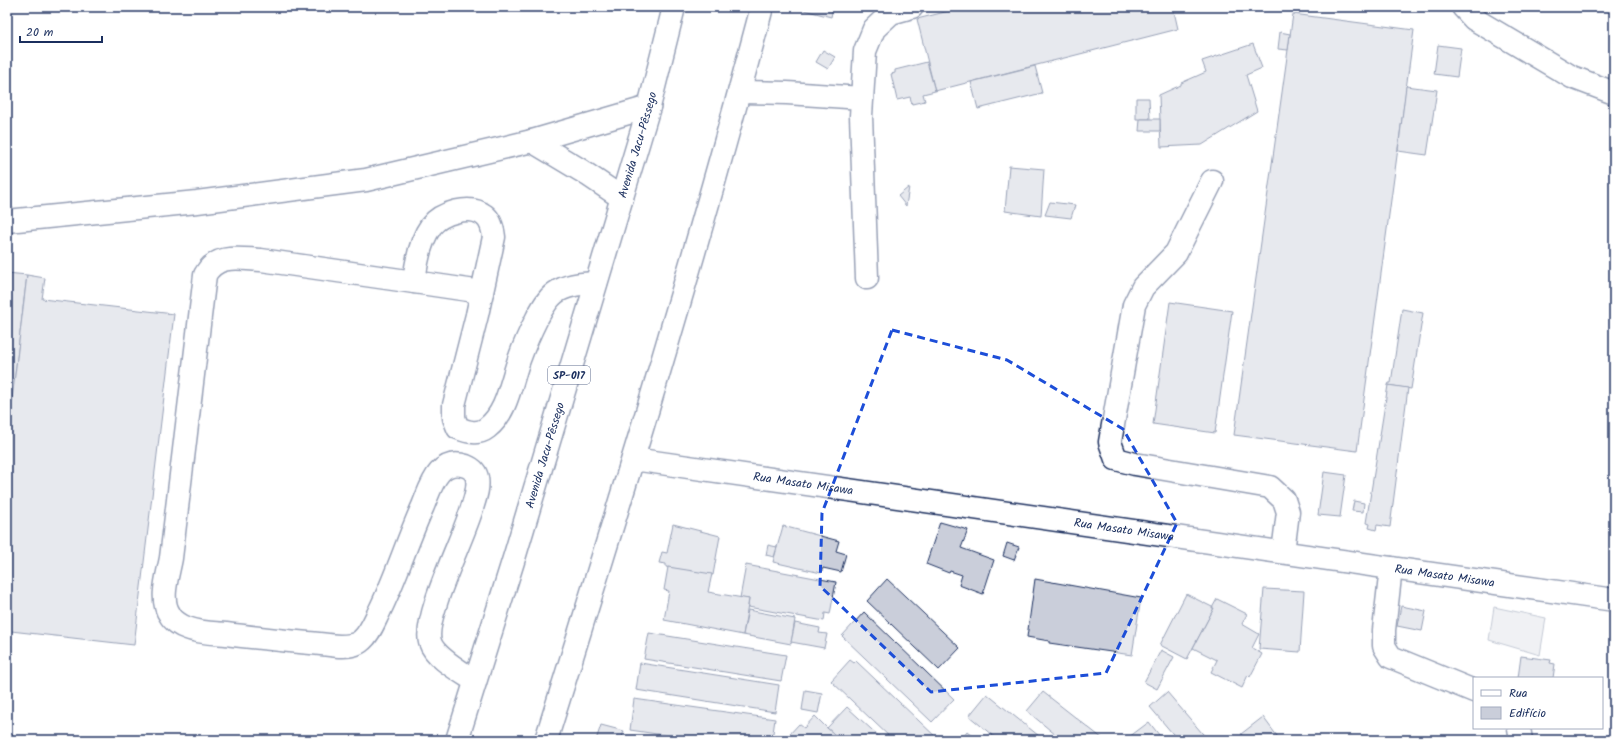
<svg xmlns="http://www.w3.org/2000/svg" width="1621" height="747" viewBox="0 0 1621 747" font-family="Kalam,sans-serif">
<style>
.green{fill:#dee1e7;stroke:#7c88a2}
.building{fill:#caceda;stroke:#1b2f5e}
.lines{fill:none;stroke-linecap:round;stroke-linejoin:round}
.minor-casing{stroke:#1b2f5e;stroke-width:25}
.highway-casing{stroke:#1b2f5e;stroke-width:25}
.minor{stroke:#fff;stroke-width:22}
.highway{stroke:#fff;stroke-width:22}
.marked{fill:none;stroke:#1d4ed8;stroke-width:3;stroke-dasharray:8 5;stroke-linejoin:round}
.labels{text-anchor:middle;stroke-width:3;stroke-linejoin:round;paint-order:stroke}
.shield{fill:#fff;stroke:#5f6d8e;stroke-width:1}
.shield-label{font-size:11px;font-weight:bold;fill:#1b2f5e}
.street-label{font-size:12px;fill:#1b2f5e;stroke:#fff}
</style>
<rect width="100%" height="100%" fill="#fff"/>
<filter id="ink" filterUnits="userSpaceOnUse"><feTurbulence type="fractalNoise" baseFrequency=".025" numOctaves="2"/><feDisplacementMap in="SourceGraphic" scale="8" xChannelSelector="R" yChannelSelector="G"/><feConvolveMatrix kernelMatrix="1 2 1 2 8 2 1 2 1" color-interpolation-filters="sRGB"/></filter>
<g filter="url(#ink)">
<!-- green -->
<path class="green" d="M 1494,607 L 1546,618 L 1540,655 L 1489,640 Z"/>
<!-- building -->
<g class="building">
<path d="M 801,7 L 833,7 L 831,17 L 800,9 Z"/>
<path d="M 965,7 L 1173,7 L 1178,29 L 935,91 L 917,19 Z"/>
<path d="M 1293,14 L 1414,30 L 1357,451 L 1234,435 Z"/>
<path d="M 1280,32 L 1290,34 L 1288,50 L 1278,49 Z"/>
<path d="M 1253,44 L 1262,68 L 1246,75 L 1257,111 L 1202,145 L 1161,147 L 1159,95 L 1181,85 L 1181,83 L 1206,72 L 1202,61 Z"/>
<path d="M 1438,45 L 1461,48 L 1457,77 L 1434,74 Z"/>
<path d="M 823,50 L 835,57 L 828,69 L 816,62 Z"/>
<path d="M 927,62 L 935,91 L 923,94 L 925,101 L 912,104 L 910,97 L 897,100 L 891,74 L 895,73 L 895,70 Z"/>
<path d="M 1035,66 L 1042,93 L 978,109 L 971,82 Z"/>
<path d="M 1406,86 L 1437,90 L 1427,155 L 1398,151 Z"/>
<path d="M 1136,98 L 1149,98 L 1150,119 L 1136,119 Z"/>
<path d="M 1140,119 L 1160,119 L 1160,131 L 1139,131 Z"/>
<path d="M 1009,166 L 1044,169 L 1041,216 L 1005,211 Z"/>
<path d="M 909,187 L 906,206 L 898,196 Z"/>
<path d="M 1050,202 L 1075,205 L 1071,218 L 1045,215 Z"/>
<path d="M 7,273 L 27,275 L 7,441 Z"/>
<path d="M 27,275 L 45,278 L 42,299 L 174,314 L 134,645 L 11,631 L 9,647 L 7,646 L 7,441 Z"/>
<path d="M 1170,302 L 1232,311 L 1215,433 L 1153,424 Z"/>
<path d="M 1402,309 L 1423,313 L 1411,389 L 1388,385 L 1389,383 L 1391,383 Z"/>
<path d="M 1388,385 L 1408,388 L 1390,527 L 1377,525 L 1376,530 L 1369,528 L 1370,524 L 1366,523 Z"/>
<path d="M 1324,472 L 1346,475 L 1340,517 L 1318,515 Z"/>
<path d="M 1354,501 L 1364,503 L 1363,512 L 1352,511 Z"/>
<path d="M 940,522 L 968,530 L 961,548 L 994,560 L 983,594 L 959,585 L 962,575 L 950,571 L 949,573 L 926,564 Z"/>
<path d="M 673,524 L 720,536 L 713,575 L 666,567 L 666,564 L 659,563 L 662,552 L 667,553 Z"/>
<path d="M 783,526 L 839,541 L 836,551 L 846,554 L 841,572 L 823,568 L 821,573 L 773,562 Z"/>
<path d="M 1007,543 L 1019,547 L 1014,560 L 1003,556 Z"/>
<path d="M 768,545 L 777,547 L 774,557 L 766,555 Z"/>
<path d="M 746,565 L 836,582 L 830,614 L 825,613 L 824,621 L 748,607 L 749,599 L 740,598 Z"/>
<path d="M 668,567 L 712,574 L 708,592 L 749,599 L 743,635 L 664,620 L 669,591 L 664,590 Z"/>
<path d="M 887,579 L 960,648 L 939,670 L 867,601 Z"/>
<path d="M 1035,579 L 1141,598 L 1132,655 L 1049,643 L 1049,641 L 1027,637 Z"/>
<path d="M 1264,589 L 1304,591 L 1300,652 L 1259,649 Z"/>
<path d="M 1186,594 L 1214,608 L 1187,659 L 1160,645 Z"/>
<path d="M 1217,599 L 1247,614 L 1242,624 L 1259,634 L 1252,648 L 1262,654 L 1250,677 L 1248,675 L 1242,688 L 1211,672 L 1217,660 L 1193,648 L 1214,608 L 1212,608 Z"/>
<path d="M 1401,606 L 1426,611 L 1422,631 L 1397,626 Z"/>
<path d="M 748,610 L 795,619 L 791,644 L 743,635 Z"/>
<path d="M 864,612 L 954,699 L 932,722 L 842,636 Z"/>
<path d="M 795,623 L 820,628 L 819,633 L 827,634 L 824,648 L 791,642 Z"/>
<path d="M 649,633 L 786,655 L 781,681 L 644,659 Z"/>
<path d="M 1161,650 L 1174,657 L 1157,689 L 1144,682 Z"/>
<path d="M 1521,656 L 1551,660 L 1550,663 L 1555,664 L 1553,678 L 1518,678 Z"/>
<path d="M 850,660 L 854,663 L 856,661 L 939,740 L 893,740 L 831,681 Z"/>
<path d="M 640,663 L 779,685 L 775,712 L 636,690 Z"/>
<path d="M 805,690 L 822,693 L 818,713 L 802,710 Z"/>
<path d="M 1043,692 L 1103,739 L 1062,740 L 1027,711 Z"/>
<path d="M 1167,692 L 1208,740 L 1178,740 L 1150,707 Z"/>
<path d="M 987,694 L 1044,740 L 998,740 L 969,716 Z"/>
<path d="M 634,699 L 775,719 L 772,740 L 697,740 L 630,730 Z"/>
<path d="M 847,707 L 883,740 L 841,740 L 827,728 Z"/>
<path d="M 815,716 L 827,728 L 841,740 L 792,740 L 788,736 L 799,724 L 804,728 Z"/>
<path d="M 1263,717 L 1280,740 L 1246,740 L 1241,734 Z"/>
<path d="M 1149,722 L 1163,740 L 1131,740 L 1129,737 Z"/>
<path d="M 601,725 L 624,731 L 621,740 L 596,740 Z"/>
<path d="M 967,731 L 978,740 L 960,740 Z"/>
</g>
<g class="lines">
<!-- minor casing -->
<g class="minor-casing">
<g id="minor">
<path d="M 1463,7 L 1474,19 L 1572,77 L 1614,93"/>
<path d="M 740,92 L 787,93 L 862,98"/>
<path d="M 532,141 L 582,171 L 622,198"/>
<path d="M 1212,181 L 1176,253 L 1143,287 L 1134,305 L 1110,442 L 1116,459 L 1135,464 L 1270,487 L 1284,500 L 1288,512 L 1283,552"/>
<path d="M 7,221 L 197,202 L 366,180 L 532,141 L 649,107"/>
<path d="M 867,278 L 861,116 L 865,51 L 874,29 L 891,13 L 912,7"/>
<path d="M 414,282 L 482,292"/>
<path id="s1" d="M 633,459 L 1614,600"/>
<path d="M 1391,568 L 1384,630 L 1384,646 L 1391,657 L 1474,691"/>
<path d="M 475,681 C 462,672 435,658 430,642 C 423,617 464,537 472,508 C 475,498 479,488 477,478 C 476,472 471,468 466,466 C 438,457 431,487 423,506 C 407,541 396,578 379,612 C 374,622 370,633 362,640 C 356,646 347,646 339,646 C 301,642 264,639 226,634 C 213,633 199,633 187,628 C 181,626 173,621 170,615 C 159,600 168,575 171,558 L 205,275 C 217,253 240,259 261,260 L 414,282 C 416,264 420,241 431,226 C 441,213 470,204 484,215 C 491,220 493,229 494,237 L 477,315 L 454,405 L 454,418 L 458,428 C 468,432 478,435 487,428 C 508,412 511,380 520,357 C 525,343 531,330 537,318 C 542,309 547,299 555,293 C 567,284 582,284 596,283"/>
<path d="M 1519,728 L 1521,740"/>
</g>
</g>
<!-- highway casing -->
<g class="highway-casing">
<g id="highway">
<path id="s2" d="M 457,740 L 515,555 L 649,107 L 674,7"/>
<path d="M 546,740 C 622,497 697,253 762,7"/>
</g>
</g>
<!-- minor -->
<use href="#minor" class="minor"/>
<!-- highway -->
<use href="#highway" class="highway"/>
</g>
</g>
<!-- marked area -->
<path d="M0 0H1621V747H0ZM 892,330 L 1007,360 L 1123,429 L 1177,523 L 1106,673 L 931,692 L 820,586 L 822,513 Z" fill="#fff" fill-opacity=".55" fill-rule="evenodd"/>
<path class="marked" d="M 892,330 L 1007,360 L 1123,429 L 1177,523 L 1106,673 L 931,692 L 820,586 L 822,513 Z"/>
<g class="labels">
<!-- shield labels -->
<rect class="shield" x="548" y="366" width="42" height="18" rx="3"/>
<g class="shield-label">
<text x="569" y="379">SP-017</text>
</g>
<!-- street labels -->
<g class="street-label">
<text dy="4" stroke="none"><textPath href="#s2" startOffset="622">Avenida Jacu-Pêssego</textPath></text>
<text dy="4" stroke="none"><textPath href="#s2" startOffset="298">Avenida Jacu-Pêssego</textPath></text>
<text dy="4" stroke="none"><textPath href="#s1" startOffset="172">Rua Masato Misawa</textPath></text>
<text dy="4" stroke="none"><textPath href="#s1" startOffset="496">Rua Masato Misawa</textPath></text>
<text dy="4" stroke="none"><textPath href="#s1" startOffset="820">Rua Masato Misawa</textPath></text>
</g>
</g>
<!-- margin -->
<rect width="1621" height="747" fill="none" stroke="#fff" stroke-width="24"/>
<rect x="12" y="12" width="1597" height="723" fill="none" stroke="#1b2f5e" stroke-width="1.5" filter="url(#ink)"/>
<!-- legend -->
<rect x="1473" y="677" width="130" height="52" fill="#ffffff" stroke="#a4acbf"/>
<rect x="1481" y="690" width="20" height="6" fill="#ffffff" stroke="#a4acbf"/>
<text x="1509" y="697" font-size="12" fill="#1b2f5e">Rua</text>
<rect x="1481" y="707" width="20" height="12" fill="#caceda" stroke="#a4acbf"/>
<text x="1509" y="717" font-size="12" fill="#1b2f5e">Edifício</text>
<!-- scale -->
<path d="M20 36v6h82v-6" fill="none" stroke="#1b2f5e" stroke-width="2"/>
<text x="26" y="36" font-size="12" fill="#1b2f5e" stroke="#ffffff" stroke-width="3" paint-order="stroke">20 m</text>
</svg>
